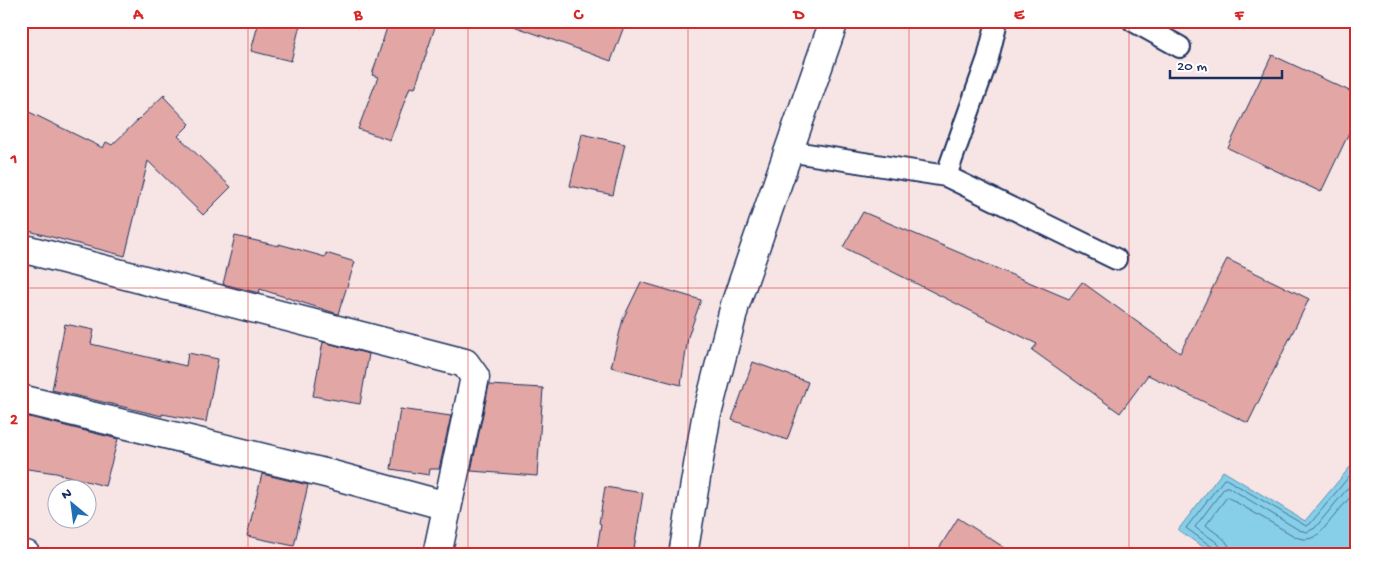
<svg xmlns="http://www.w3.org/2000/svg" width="1377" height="576" viewBox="0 0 1377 576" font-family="'Gochi Hand',sans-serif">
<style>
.water{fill:#87cfe8;stroke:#5c8fb1}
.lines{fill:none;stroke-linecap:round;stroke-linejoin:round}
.shore{stroke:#466f95;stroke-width:1}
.building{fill:#e2a7a5;stroke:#1b2f5e}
.service-casing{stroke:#1b2f5e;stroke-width:24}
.minor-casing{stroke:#1b2f5e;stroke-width:31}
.tertiary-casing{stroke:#1b2f5e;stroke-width:31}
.service{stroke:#fff;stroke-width:20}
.minor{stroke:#fff;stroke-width:28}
.tertiary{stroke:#fff;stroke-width:28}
.grid{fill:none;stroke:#d62828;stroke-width:1;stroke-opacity:0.55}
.neatline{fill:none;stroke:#d62828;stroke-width:2}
.grid-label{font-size:16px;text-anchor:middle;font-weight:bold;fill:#d62828}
</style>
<rect width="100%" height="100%" fill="#f6e5e4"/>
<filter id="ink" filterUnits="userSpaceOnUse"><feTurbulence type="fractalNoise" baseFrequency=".02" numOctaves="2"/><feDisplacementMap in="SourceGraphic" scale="10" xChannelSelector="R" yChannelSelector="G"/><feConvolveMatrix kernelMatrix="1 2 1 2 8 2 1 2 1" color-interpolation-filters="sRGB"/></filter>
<g filter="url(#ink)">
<!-- water -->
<path class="water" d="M 1356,460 L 1356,555 L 1215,555 L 1178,530 L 1223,471 L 1305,521 Z"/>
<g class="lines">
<!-- shore -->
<g class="shore">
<path d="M 1217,555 L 1215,549 L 1186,528 L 1224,479 L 1226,479 L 1306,526 L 1310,524 L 1356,468"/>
<path d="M 1223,555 C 1222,540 1204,536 1195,527 L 1225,487 L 1228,487 L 1299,530 L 1307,532 L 1315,528 L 1356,478"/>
<path d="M 1231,555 C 1230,538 1216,535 1206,525 L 1227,497 L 1296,537 C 1305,541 1313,539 1320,533 L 1356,490"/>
</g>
</g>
<!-- building -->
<g class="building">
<path d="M 259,21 L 301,21 L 291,61 L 251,51 Z"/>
<path d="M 389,21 L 437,21 L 415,88 L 410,87 L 390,140 L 358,129 L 378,77 L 372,75 Z"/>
<path d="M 512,21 L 626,21 L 611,61 L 511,25 Z"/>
<path d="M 1272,55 L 1356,94 L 1356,118 L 1321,192 L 1228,148 Z"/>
<path d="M 165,94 L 164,97 L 190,124 L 178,136 L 231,187 L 203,215 L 148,161 L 125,256 L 21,229 L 21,108 L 103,148 L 106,142 L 112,145 Z"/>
<path d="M 582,134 L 625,144 L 613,195 L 570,186 Z"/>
<path d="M 863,212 L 1069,299 L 1082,282 L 1180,353 L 1227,259 L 1309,299 L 1248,423 L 1148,375 L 1120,413 L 1032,350 L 1037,344 L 843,247 Z"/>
<path d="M 235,236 L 279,246 L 279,244 L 325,257 L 326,253 L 355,262 L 338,314 L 260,289 L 259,293 L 223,284 Z"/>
<path d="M 641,282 L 701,300 L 688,337 L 681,385 L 611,367 L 623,319 Z"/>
<path d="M 65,324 L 94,330 L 91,344 L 186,366 L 188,353 L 218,359 L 206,422 L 162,414 L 162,416 L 52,390 Z"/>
<path d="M 323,342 L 369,354 L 360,404 L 313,396 Z"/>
<path d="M 753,362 L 808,382 L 787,440 L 732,420 Z"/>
<path d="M 489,385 L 543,388 L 537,476 L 471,471 Z"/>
<path d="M 400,409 L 451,416 L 439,469 L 430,469 L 429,475 L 391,469 Z"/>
<path d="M 21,415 L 118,439 L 105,486 L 56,473 L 21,468 Z"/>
<path d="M 262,474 L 308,485 L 294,546 L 247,536 Z"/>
<path d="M 605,487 L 643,493 L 633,555 L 596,555 L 601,524 L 599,523 Z"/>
<path d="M 958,518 L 1016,555 L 935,555 Z"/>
</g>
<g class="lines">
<!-- service casing -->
<g class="service-casing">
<g id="service">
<path d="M 1133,21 L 1180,47"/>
<path d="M 788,151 L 946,176 L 1116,259"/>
<path d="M 946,176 L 988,58 L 997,21"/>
</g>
</g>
<!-- minor casing -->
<g class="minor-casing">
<g id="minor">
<path d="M 21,248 L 465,363 L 475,377 L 437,555"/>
<path d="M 21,399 L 329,474 L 447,506"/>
<path d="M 21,554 L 26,555"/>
</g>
</g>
<!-- tertiary casing -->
<g class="tertiary-casing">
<path id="tertiary" d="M 683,555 L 706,418 L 735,305 L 834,21"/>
</g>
<!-- service -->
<use href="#service" class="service"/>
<!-- minor -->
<use href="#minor" class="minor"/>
<!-- tertiary -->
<use href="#tertiary" class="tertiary"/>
</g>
</g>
<!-- grid -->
<path class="grid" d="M 248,21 L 248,555M 468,21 L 468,555M 688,21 L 688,555M 909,21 L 909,555M 1129,21 L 1129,555M 21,288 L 1356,288"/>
<!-- margin -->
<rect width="1377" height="576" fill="none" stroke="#fff" stroke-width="55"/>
<!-- north arrow -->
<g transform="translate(72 504) rotate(331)"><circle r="24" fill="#ffffff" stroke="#a4acbf"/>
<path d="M0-4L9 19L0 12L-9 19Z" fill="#1f6fb2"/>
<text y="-8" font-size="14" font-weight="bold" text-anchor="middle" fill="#1b2f5e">N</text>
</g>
<!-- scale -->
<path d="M1170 70v8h112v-8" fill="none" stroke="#1b2f5e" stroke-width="2.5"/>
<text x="1177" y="70" font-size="15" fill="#1b2f5e" stroke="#ffffff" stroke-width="4" paint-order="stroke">20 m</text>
<rect x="28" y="28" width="1322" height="520" class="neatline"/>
<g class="grid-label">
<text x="138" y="19">A</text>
<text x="358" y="19">B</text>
<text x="578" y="19">C</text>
<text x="799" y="19">D</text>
<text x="1019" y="19">E</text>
<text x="1239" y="19">F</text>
<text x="14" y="163">1</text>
<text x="14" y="424">2</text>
</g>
</svg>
